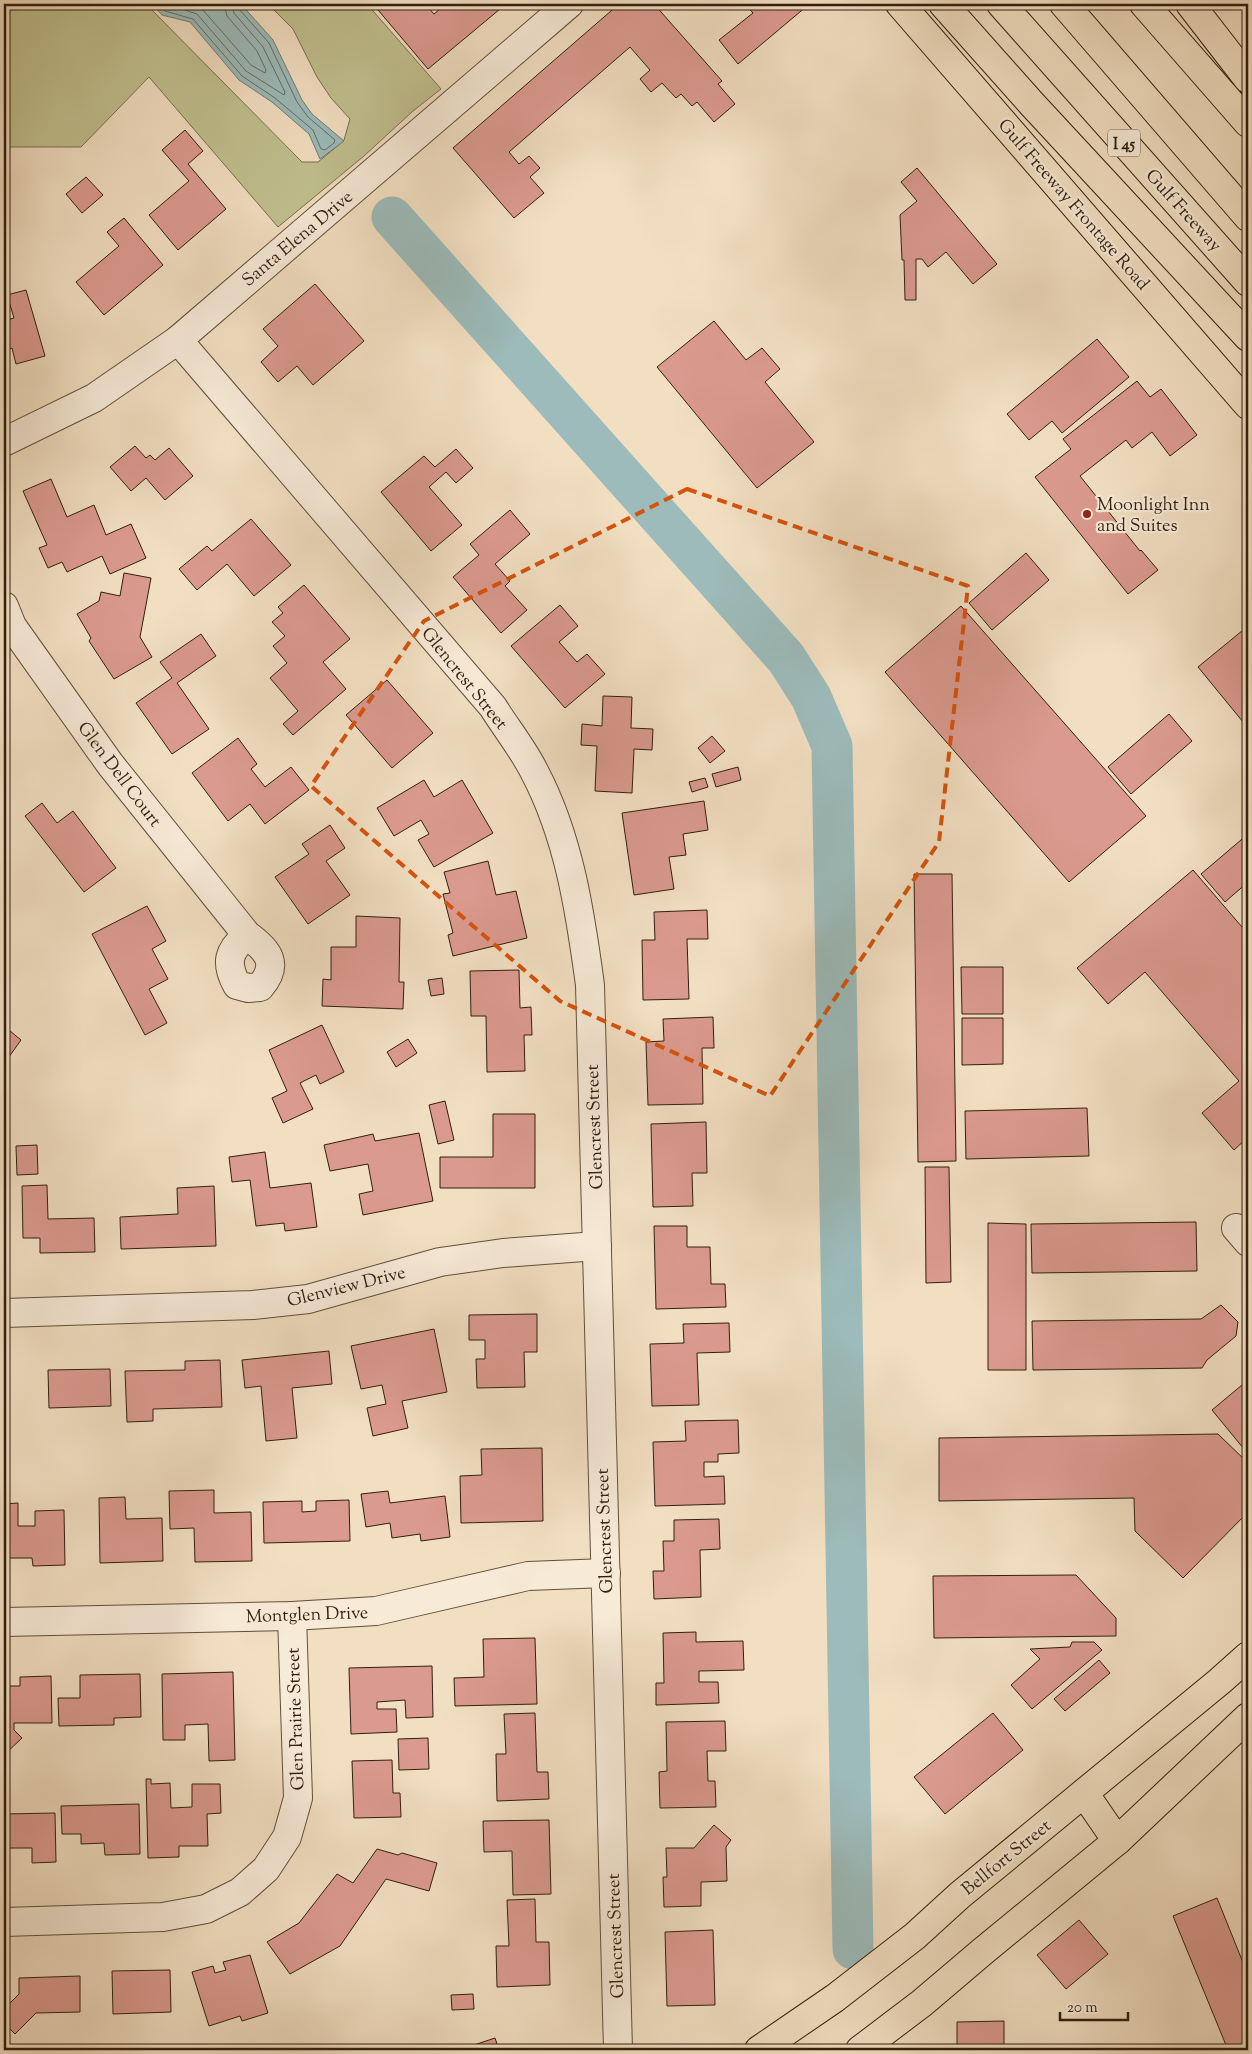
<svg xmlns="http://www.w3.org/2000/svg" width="1252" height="2054" viewBox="0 0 1252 2054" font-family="'Sorts Mill Goudy',serif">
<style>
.green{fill:#c1c08f;stroke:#79704e}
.water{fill:#9cbbba;stroke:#717d75}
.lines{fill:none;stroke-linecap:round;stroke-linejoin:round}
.shore{stroke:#666d64;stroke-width:1}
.river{stroke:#9cbbba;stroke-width:41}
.building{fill:#db9a8f;stroke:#311f0d}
.minor-casing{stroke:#614f3a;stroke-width:30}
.major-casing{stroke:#311f0d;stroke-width:30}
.highway-casing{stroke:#311f0d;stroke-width:30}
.minor{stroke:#f7ead7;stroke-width:28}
.major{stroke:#f2dfc2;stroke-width:28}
.highway{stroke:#f2dfc2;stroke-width:28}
.marked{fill:none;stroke:#d6530c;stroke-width:4;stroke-dasharray:10 6;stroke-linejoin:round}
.poi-dot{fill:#8f2418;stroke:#f7ead7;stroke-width:2}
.labels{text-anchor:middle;stroke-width:4.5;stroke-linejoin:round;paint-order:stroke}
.shield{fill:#f7ead7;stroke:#6c5c4a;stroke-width:1}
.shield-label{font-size:16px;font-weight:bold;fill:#311f0d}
.street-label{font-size:18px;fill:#311f0d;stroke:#f7ead7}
.poi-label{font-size:18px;fill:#311f0d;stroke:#f7ead7;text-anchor:start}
</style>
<rect width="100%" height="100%" fill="#f2dfc2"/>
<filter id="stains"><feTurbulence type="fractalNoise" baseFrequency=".004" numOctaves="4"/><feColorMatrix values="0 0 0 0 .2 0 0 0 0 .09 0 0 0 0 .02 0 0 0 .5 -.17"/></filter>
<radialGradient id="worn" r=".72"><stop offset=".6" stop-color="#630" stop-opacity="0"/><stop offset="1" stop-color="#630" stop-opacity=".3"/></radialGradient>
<!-- green -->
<path class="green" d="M 4,4 L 146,4 L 302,162 L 318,162 L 334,149 L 344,140 L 350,119 L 331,98 L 317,77 L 293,29 L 269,5 L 243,6 L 241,4 L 367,4 L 441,89 L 413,111 L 364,156 L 278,227 L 149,77 L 81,147 L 9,147 L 4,144 Z"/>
<!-- water -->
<path class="water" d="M 152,4 L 241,4 L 273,40 L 302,100 L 312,114 L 344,141 L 320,159 L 309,134 L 272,102 L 239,80 L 190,22 L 162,15 Z"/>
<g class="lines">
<!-- shore -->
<g class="shore">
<path d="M 159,4 L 165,11 L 193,19 L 242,76 L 275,98 L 313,130 L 321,149 L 325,150 L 334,143 L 335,140 L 308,117 L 297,102 L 269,43 L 239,9 L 237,4"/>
<path d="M 167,4 L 197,14 L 246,71 L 284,95 L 285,92 L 263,47 L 234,13 L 231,4"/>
<path d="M 193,4 L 203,10 L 251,65 L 265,73 L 266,70 L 257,51 L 227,16 L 224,4"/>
</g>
<!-- river -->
<path class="river" d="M 392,217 L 786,658 L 811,697 L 832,746 L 853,1949"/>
</g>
<!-- building -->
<g class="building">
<path d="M 373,4 L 425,4 L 434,14 L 446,4 L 506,4 L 428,69 Z"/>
<path d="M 619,4 L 654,4 L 722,81 L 718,84 L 735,104 L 714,122 L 697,102 L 692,106 L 681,94 L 676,98 L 662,83 L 651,92 L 640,79 L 650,70 L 630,47 L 509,152 L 519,164 L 529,156 L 540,168 L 530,177 L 544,193 L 514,218 L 453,148 Z"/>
<path d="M 745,4 L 805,4 L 807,6 L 738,64 L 719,40 L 753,13 Z"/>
<path d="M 185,130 L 203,151 L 188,164 L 226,209 L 178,250 L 149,215 L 189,181 L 162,150 Z"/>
<path d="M 917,168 L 997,264 L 973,284 L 946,252 L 928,267 L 922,259 L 916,259 L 916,300 L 905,300 L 904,260 L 902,260 L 900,215 L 917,201 L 901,182 Z"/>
<path d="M 86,177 L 103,195 L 82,213 L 66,194 Z"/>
<path d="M 124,218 L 163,265 L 104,315 L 76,282 L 119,246 L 107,232 Z"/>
<path d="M 315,284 L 364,341 L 313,385 L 297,366 L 278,382 L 261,362 L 278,346 L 263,329 Z"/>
<path d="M 26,290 L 45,356 L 16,364 L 12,348 L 4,351 L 4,321 L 14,318 L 7,295 Z"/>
<path d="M 714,321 L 746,360 L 762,348 L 780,369 L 765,382 L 814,442 L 757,488 L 657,367 Z"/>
<path d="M 1097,339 L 1129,377 L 1062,433 L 1052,421 L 1029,440 L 1007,414 Z"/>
<path d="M 1137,381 L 1150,397 L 1161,389 L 1197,435 L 1170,456 L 1152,432 L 1132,448 L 1126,440 L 1080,476 L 1140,551 L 1141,550 L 1158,570 L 1128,594 L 1035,477 L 1071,449 L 1063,439 Z"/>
<path d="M 135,446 L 146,458 L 150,455 L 155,460 L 169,448 L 193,476 L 165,500 L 146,478 L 131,491 L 110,467 Z"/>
<path d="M 456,449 L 473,468 L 456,483 L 446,472 L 429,487 L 462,525 L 431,551 L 381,492 L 424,456 L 435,467 Z"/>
<path d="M 51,479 L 67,517 L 94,505 L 106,535 L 131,524 L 146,558 L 110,574 L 102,556 L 67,572 L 62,562 L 48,568 L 39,548 L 47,545 L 23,491 Z"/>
<path d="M 510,510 L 530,534 L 495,564 L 510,581 L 505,586 L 527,610 L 501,633 L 453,577 L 479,555 L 470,544 Z"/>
<path d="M 251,519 L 291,565 L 254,596 L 227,564 L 197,590 L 179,569 L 207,546 L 212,551 Z"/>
<path d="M 1026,553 L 1049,580 L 992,630 L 969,603 Z"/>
<path d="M 124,573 L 151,578 L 140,637 L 152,657 L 114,679 L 89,641 L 91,638 L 77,614 L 99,601 L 101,592 L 120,596 Z"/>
<path d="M 304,585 L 350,639 L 323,662 L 346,689 L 293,735 L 283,724 L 298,711 L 270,678 L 287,663 L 273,646 L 285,636 L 272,622 L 283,613 L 278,607 Z"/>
<path d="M 560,605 L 578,626 L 559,642 L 577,662 L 587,654 L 605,674 L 565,708 L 511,646 Z"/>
<path d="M 961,606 L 1146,816 L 1069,882 L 885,672 Z"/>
<path d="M 1248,626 L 1248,728 L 1198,667 Z"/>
<path d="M 201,634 L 216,656 L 177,683 L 209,729 L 172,754 L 136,703 L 172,678 L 160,662 Z"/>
<path d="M 387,680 L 433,733 L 392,768 L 346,715 Z"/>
<path d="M 603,696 L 632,697 L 631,728 L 653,729 L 652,750 L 634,749 L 632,793 L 595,791 L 597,746 L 581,745 L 582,724 L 602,726 Z"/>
<path d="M 1169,714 L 1192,741 L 1131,794 L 1108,767 Z"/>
<path d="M 712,736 L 725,751 L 710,763 L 698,748 Z"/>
<path d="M 238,738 L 257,764 L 251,769 L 265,787 L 291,767 L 309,790 L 265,824 L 250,804 L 228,821 L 192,773 Z"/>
<path d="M 738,767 L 741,780 L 716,787 L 712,774 Z"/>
<path d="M 705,778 L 708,787 L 692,792 L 689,782 Z"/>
<path d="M 424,780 L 434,797 L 462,780 L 493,833 L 434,867 L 418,840 L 429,834 L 421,820 L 394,836 L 377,808 Z"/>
<path d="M 704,801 L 708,830 L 683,834 L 686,855 L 669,857 L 674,889 L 634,895 L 622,813 Z"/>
<path d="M 42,803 L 57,823 L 73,811 L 116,868 L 84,892 L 25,816 Z"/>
<path d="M 330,825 L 345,848 L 326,861 L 350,895 L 308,924 L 275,877 L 309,854 L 302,844 Z"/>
<path d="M 1248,834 L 1248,882 L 1225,902 L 1201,874 Z"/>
<path d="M 488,861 L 496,895 L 516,891 L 527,938 L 453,956 L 448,935 L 453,933 L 443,894 L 450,893 L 444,872 Z"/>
<path d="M 1193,870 L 1248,934 L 1248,1137 L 1234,1150 L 1202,1113 L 1239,1081 L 1145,972 L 1108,1004 L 1077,968 Z"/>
<path d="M 914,874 L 952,874 L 956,1161 L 918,1162 Z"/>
<path d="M 147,906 L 166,941 L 152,949 L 168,979 L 149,989 L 167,1023 L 145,1035 L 92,934 Z"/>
<path d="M 707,910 L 708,939 L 687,939 L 689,999 L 643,1000 L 642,940 L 655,940 L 654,912 Z"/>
<path d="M 356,916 L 400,918 L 399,982 L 404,982 L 403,1009 L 322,1006 L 323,979 L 331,980 L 331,947 L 356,947 Z"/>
<path d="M 961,967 L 1003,967 L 1003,1014 L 962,1014 Z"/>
<path d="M 519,970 L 520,1008 L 531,1007 L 532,1035 L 524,1035 L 525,1071 L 487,1072 L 486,1016 L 471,1016 L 470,971 Z"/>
<path d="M 442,978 L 444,994 L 431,996 L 428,980 Z"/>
<path d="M 713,1017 L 714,1048 L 702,1048 L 703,1104 L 648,1105 L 646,1042 L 664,1041 L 663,1019 Z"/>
<path d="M 962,1018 L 1003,1018 L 1003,1064 L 962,1065 Z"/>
<path d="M 322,1025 L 344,1072 L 320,1084 L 316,1075 L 300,1083 L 313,1109 L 283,1123 L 272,1098 L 287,1091 L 269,1050 Z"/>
<path d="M 4,1026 L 21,1040 L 6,1061 L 4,1059 Z"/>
<path d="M 408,1039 L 417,1053 L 396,1067 L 387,1052 Z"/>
<path d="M 445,1101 L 454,1140 L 438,1144 L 429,1105 Z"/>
<path d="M 1087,1108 L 1089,1156 L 966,1159 L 965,1111 Z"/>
<path d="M 493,1114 L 535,1114 L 535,1188 L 440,1188 L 440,1157 L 493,1157 Z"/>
<path d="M 706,1122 L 707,1173 L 692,1173 L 693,1206 L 653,1207 L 651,1124 Z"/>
<path d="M 419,1133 L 433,1201 L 363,1215 L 359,1194 L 373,1191 L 368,1164 L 330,1171 L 324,1145 L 373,1134 L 375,1141 Z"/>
<path d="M 37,1145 L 38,1174 L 17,1175 L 16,1146 Z"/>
<path d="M 265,1152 L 270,1188 L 311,1183 L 317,1227 L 285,1231 L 284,1223 L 256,1226 L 250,1180 L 232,1182 L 229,1157 Z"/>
<path d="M 925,1167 L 949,1167 L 951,1282 L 926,1283 Z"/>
<path d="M 47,1185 L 48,1219 L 94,1218 L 95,1252 L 40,1253 L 40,1238 L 23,1238 L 22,1186 Z"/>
<path d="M 214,1186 L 216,1246 L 121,1249 L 120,1217 L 178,1214 L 177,1188 Z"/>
<path d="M 1196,1222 L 1197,1271 L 1032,1273 L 1031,1224 Z"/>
<path d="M 988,1223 L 1026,1224 L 1026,1370 L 988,1370 Z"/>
<path d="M 654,1226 L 687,1226 L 687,1247 L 710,1247 L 711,1284 L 725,1284 L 726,1307 L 656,1309 Z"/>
<path d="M 1221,1305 L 1238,1322 L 1236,1336 L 1207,1360 L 1202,1368 L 1033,1370 L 1032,1321 L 1201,1319 Z"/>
<path d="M 537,1314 L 537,1352 L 524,1352 L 525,1387 L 477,1388 L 476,1359 L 485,1359 L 485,1340 L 469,1340 L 469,1315 Z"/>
<path d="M 729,1323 L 730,1352 L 697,1353 L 699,1405 L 652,1406 L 650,1344 L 684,1343 L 683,1324 Z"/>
<path d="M 434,1329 L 447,1392 L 402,1401 L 408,1428 L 373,1436 L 367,1408 L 386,1404 L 382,1385 L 361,1389 L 351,1346 Z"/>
<path d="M 329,1351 L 332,1384 L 292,1388 L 297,1438 L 266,1441 L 261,1386 L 245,1388 L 242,1360 Z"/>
<path d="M 220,1360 L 222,1407 L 153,1409 L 153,1421 L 127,1422 L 125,1371 L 185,1370 L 185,1361 Z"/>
<path d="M 110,1369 L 111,1406 L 49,1408 L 48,1370 Z"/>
<path d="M 7,1372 L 8,1441 L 4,1441 L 4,1373 Z"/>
<path d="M 1248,1380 L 1248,1454 L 1212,1410 Z"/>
<path d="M 738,1420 L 739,1453 L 718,1454 L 718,1462 L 704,1462 L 704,1477 L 724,1476 L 725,1504 L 655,1506 L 653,1442 L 686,1441 L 685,1421 Z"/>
<path d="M 1218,1434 L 1248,1463 L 1248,1512 L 1183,1578 L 1135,1531 L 1134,1498 L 939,1501 L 939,1438 Z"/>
<path d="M 542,1448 L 543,1521 L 461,1523 L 460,1476 L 482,1475 L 481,1449 Z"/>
<path d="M 214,1490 L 214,1513 L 251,1512 L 252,1561 L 195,1562 L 194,1528 L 170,1529 L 169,1491 Z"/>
<path d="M 388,1491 L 390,1503 L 445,1496 L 450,1537 L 421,1541 L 420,1534 L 392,1538 L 390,1523 L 366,1527 L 361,1494 Z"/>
<path d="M 125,1497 L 126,1519 L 162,1518 L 163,1561 L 100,1563 L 99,1498 Z"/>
<path d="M 349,1500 L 350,1541 L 264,1543 L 263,1502 L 302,1501 L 302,1512 L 316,1511 L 316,1501 Z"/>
<path d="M 18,1503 L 18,1526 L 35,1526 L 35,1511 L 64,1510 L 65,1565 L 33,1566 L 32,1558 L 4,1558 L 4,1504 Z"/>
<path d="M 719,1519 L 720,1549 L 700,1550 L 701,1597 L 654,1599 L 653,1571 L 664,1571 L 663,1541 L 674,1541 L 674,1520 Z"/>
<path d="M 1076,1575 L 1116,1618 L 1116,1636 L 934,1638 L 933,1576 Z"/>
<path d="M 696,1632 L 696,1642 L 743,1641 L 744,1670 L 699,1671 L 699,1682 L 718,1682 L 719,1703 L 656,1705 L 656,1683 L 664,1683 L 663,1633 Z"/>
<path d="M 535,1638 L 537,1704 L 455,1706 L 454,1678 L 484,1677 L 483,1639 Z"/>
<path d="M 1072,1642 L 1094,1642 L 1102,1650 L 1032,1709 L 1011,1685 L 1040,1659 L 1030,1649 L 1070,1647 Z"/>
<path d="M 1099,1660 L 1110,1673 L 1065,1711 L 1054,1699 Z"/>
<path d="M 432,1666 L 433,1717 L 406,1718 L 405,1700 L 377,1702 L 377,1709 L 396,1709 L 397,1732 L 351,1734 L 349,1668 Z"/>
<path d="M 233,1672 L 235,1760 L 209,1761 L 208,1724 L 185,1725 L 185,1740 L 163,1740 L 162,1674 Z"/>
<path d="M 140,1674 L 141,1717 L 114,1718 L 114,1725 L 59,1726 L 58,1698 L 80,1698 L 80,1675 Z"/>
<path d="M 51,1676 L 52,1723 L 14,1723 L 14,1730 L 22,1738 L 4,1755 L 4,1686 L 20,1686 L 20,1677 Z"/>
<path d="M 535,1713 L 537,1772 L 548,1772 L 549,1799 L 497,1801 L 496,1754 L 506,1754 L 504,1714 Z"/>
<path d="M 993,1713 L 1023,1750 L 945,1814 L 914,1777 Z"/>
<path d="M 725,1721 L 726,1751 L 707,1751 L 708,1781 L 715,1781 L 716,1807 L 660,1808 L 659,1772 L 667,1771 L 666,1722 Z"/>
<path d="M 428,1738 L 429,1769 L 399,1770 L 398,1739 Z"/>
<path d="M 392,1760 L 393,1793 L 400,1793 L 401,1817 L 354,1818 L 352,1761 Z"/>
<path d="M 146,1779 L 151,1779 L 151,1784 L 170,1783 L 171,1808 L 192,1807 L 192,1784 L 220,1784 L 221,1813 L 207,1814 L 208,1846 L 179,1846 L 179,1857 L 148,1858 Z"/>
<path d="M 139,1804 L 140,1854 L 105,1855 L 104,1843 L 81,1844 L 81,1834 L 62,1834 L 61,1806 Z"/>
<path d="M 55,1813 L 56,1862 L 32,1863 L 32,1848 L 4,1848 L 4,1814 Z"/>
<path d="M 549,1820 L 551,1894 L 513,1895 L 512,1851 L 484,1852 L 483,1821 Z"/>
<path d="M 714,1825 L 731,1840 L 726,1847 L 727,1881 L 701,1882 L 701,1906 L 664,1907 L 663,1877 L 667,1877 L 666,1848 L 694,1848 Z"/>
<path d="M 377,1849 L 398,1855 L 402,1853 L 437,1863 L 429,1891 L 386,1879 L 340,1946 L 290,1974 L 267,1942 L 299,1923 L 337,1874 L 353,1883 Z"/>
<path d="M 1217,1898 L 1248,1975 L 1248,2050 L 1228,2050 L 1173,1916 Z"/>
<path d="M 535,1899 L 536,1942 L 549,1942 L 550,1985 L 497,1987 L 496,1946 L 509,1946 L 507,1900 Z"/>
<path d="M 1079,1920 L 1108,1954 L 1066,1989 L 1037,1955 Z"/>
<path d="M 713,1930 L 715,2005 L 667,2006 L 665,1932 Z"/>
<path d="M 250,1955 L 268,2013 L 242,2021 L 240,2016 L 209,2026 L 192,1972 L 213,1966 L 215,1973 L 226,1970 L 223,1962 Z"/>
<path d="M 170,1970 L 171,2012 L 113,2014 L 112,1971 Z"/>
<path d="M 80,1976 L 80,2012 L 36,2013 L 15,2034 L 4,2023 L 4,2009 L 19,1994 L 19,1978 Z"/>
<path d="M 473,1994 L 474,2009 L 452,2010 L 451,1995 Z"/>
<path d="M 1004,2021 L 1004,2050 L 957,2050 L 957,2022 Z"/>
<path d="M 495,2038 L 499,2050 L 472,2050 L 471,2046 Z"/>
</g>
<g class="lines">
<!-- minor casing -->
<g class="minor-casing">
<g id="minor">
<path d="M 178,340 L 493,707 C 506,728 523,749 534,771 C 569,837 580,911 590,985 L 618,2050"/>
<path d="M 4,442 L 94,398 L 178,340 L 569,4"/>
<path d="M 4,606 L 12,626 L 110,764 L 247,935 C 268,950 280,964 260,987 L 248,988 L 237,985 C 225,963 228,951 247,935"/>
<path d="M 1236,1228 L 1248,1242"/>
<path d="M 4,1313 L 253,1305 L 308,1299 L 440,1262 L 503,1253 L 597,1246"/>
<path d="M 4,1622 L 292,1616 L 376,1611 L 528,1576 L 606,1573"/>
<path d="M 4,1922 L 163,1917 L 206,1909 L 240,1892 L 266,1869 L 287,1837 L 298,1798 L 292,1616"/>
</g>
</g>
<!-- major casing -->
<g class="major-casing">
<g id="major">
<path d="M 900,4 L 1248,405"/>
<path d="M 1084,1793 L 1117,1841"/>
<path d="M 759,2050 L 835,1998 L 915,1936 L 960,1895 L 1220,1681 L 1248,1656"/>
<path d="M 860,2050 L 922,2003 L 982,1952 L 1117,1841 L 1248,1717"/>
</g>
</g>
<!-- highway casing -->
<g class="highway-casing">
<g id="highway">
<path d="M 943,4 L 1032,104 L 1248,337"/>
<path d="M 1001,4 L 1248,282"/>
<path d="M 1064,4 L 1248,217"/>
<path d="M 1144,4 L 1248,123"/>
<path d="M 1190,4 L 1248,79"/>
</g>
</g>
<!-- minor -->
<use href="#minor" class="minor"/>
<!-- major -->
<use href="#major" class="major"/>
<!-- highway -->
<use href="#highway" class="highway"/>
</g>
<!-- marked area -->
<path class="marked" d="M 687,489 L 968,586 L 939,842 L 770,1096 L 560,1001 L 311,786 L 424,621 Z"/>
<!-- markers -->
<circle class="poi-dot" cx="1087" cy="514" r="5"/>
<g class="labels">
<!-- shield labels -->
<rect class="shield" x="1108" y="129.5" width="32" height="27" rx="4"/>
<g class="shield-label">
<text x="1124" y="149">I 45</text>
</g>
<!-- street labels -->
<g class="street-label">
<text transform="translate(1074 204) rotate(49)" y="6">Gulf Freeway Frontage Road</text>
<text transform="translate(1184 210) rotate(48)" y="6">Gulf Freeway</text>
<text transform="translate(297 238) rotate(-40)" y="6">Santa Elena Drive</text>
<text transform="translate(465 678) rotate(51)" y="6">Glencrest Street</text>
<text transform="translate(120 774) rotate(53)" y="6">Glen Dell Court</text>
<text transform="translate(594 1127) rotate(-92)" y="6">Glencrest Street</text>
<text transform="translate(346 1286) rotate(-14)" y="6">Glenview Drive</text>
<text transform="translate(604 1531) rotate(-92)" y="6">Glencrest Street</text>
<text transform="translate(307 1614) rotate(-2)" y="6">Montglen Drive</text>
<text transform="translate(295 1719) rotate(-92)" y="6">Glen Prairie Street</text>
<text transform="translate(1006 1857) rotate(-39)" y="6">Bellfort Street</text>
<text transform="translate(615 1936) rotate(-92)" y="6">Glencrest Street</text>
</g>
<!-- poi labels -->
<g class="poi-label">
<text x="1097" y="510">Moonlight Inn<tspan x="1097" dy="21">and Suites</tspan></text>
</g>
</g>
<!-- margin -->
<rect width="1252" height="2054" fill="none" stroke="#f2dfc2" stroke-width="20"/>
<rect x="5" y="5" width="1242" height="2044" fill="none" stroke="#311f0d" stroke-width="2.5"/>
<rect x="10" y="10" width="1232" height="2034" fill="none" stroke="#311f0d"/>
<!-- scale -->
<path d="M1060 2012v8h68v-8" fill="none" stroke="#311f0d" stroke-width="2.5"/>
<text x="1067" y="2012" font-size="15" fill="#311f0d" stroke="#f7ead7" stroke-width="4" paint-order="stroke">20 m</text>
<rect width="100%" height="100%" filter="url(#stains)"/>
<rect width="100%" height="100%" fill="url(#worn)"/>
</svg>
